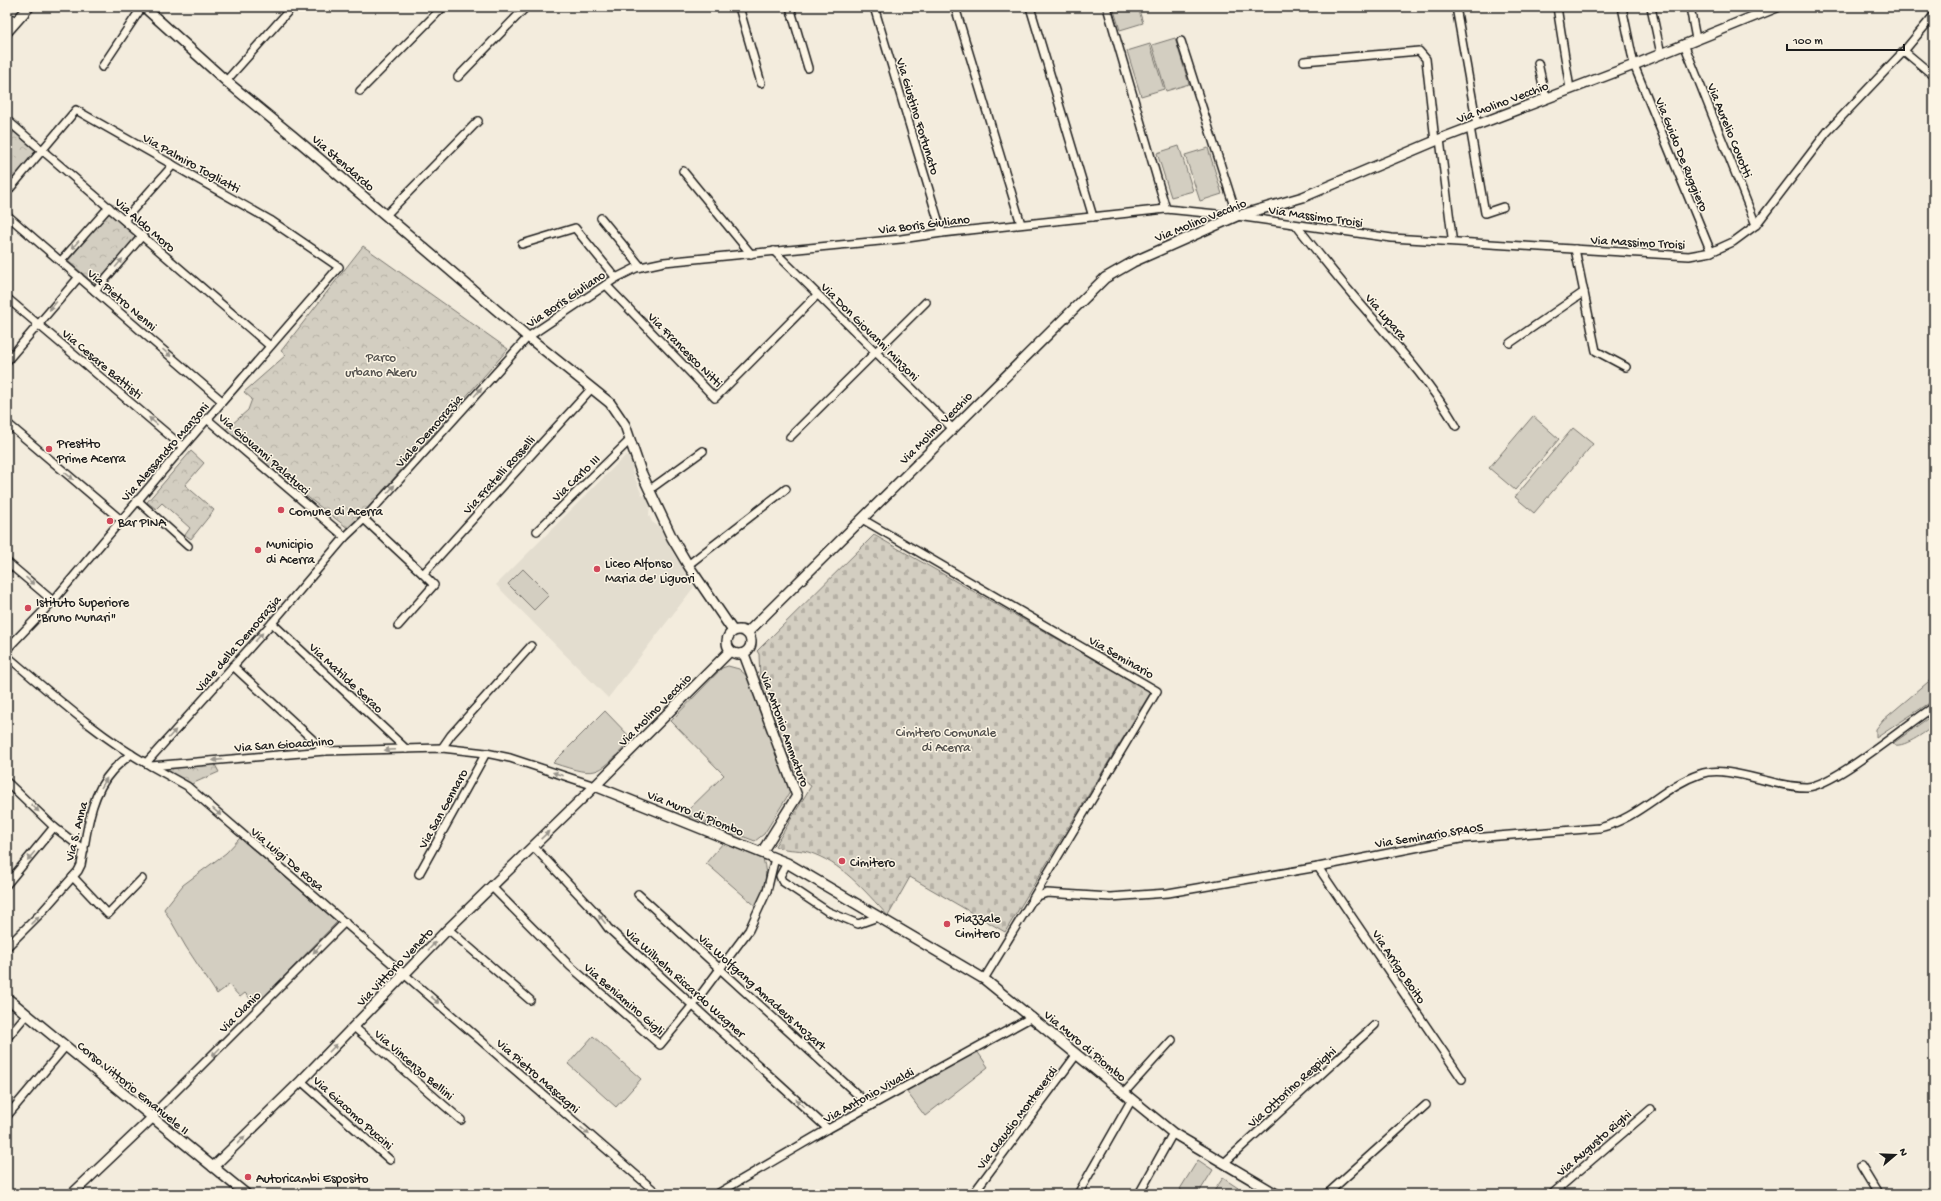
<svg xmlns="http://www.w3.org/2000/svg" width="1941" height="1201" viewBox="0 0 1941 1201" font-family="'Gochi Hand',sans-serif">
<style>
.built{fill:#e3ddcf}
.grass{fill:#d3cec1;stroke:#78756e}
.cemetery{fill:url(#cemetery-stones);stroke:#78756e}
.park{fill:url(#park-crowns);stroke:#78756e}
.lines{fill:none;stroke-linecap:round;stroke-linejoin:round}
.street-casing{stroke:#1c1c1c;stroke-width:10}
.secondary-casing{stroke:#1c1c1c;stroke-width:12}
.street{stroke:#fcf5e5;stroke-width:7}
.secondary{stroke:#fcf5e5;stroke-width:9}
.oneway{fill:#97938b}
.poi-dot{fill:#d1495b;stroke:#fcf5e5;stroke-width:1.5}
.labels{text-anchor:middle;stroke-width:3;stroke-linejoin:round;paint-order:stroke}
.street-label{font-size:13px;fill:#1c1c1c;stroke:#fcf5e5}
.park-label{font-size:13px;fill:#53514e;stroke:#fcf5e5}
.poi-label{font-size:13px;fill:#1c1c1c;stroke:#fcf5e5;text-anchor:start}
</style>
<defs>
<pattern id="cemetery-stones" width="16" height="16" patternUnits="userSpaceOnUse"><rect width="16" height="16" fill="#d3cec1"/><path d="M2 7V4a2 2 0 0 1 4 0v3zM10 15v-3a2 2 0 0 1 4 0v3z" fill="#b5b0a5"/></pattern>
<pattern id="park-crowns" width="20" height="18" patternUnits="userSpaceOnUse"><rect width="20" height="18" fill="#d3cec1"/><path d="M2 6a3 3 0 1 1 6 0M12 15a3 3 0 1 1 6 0" fill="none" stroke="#b5b0a5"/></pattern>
</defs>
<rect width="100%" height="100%" fill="#f3ecdd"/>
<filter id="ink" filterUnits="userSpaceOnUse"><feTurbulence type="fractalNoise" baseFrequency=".025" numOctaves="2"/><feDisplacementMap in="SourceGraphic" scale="8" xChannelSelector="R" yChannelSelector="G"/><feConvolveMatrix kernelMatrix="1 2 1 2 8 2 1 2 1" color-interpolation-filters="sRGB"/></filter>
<g filter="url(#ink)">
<!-- built -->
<path class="built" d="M 626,455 L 632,458 L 634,465 L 632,471 L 642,495 L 647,497 L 650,505 L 649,515 L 652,522 L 662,529 L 673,553 L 694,587 L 608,698 L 496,585 Z"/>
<!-- grass -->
<g class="grass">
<path d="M 1113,7 L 1138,7 L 1143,23 L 1120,30 Z"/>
<path d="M 1175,38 L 1189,84 L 1166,91 L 1152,45 Z"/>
<path d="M 1150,44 L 1164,89 L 1141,96 L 1127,51 Z"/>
<path d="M 1179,146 L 1193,191 L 1171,197 L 1157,153 Z"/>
<path d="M 1208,148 L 1222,194 L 1200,201 L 1185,155 Z"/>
<path d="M 1533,416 L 1559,439 L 1515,490 L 1489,468 Z"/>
<path d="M 1573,428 L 1593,444 L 1534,513 L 1515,497 Z"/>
<path d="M 523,569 L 549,595 L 534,610 L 508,584 Z"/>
<path d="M 728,666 L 739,669 L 748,677 L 790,792 L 764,834 L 755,841 L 684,814 L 724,775 L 671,721 L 722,668 Z"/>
<path d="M 1934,677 L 1934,700 L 1876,738 L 1876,729 L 1883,720 Z"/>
<path d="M 605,711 L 632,739 C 598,774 601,779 553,763 Z"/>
<path d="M 1934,714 L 1934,726 C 1925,732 1902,750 1892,744 Z"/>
<path d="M 240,838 L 337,922 L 256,1005 L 245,993 L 240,997 L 229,985 L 217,994 L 186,947 L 164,909 L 183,885 L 226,853 Z"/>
<path d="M 723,843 L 763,859 C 769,878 764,889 758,908 L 706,863 Z"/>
<path d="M 593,1036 L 641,1079 L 616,1107 L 568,1064 Z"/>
<path d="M 977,1051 L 988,1067 L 925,1116 L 906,1091 Z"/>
<path d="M 1198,1160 L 1213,1170 L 1198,1194 L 1187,1194 L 1180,1189 Z"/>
<path d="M 1223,1178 L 1238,1188 L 1234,1194 L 1212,1194 Z"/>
</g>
<!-- cemetery -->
<path class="cemetery" d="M 874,535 L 1151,692 L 1005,932 L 910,877 L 888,916 C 865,891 841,862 808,852 C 797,849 785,851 775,846 L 811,786 L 799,778 L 784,748 L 760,679 L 759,654 L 757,651 Z"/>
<!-- park -->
<g class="park">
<path d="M 14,132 L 37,152 L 7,185 L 7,141 Z"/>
<path d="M 109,211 L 138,235 L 96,285 L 68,261 Z"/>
<path d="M 363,246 L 508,349 L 349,529 L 223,432 L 248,410 L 252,399 L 244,392 L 286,355 L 281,351 Z"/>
<path d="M 191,451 L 204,463 L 185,485 L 214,510 L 191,539 L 185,535 L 190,528 L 162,503 L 156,509 L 147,502 Z"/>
<path d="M 213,761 L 219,772 L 187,786 L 151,766 Z"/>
</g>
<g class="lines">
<!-- street casing -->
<g class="street-casing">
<g id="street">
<path d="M 739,7 L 761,83"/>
<path d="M 790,7 L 808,68"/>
<path d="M 874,7 L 942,233"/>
<path d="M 955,7 L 1021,224"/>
<path d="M 1030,7 L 1093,217"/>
<path d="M 1107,7 L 1166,209"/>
<path d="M 1456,7 L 1477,125"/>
<path d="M 1557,7 L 1570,89"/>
<path d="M 1622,7 L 1634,65 L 1711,252"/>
<path d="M 1651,7 L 1661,54"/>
<path d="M 1690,7 L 1696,39"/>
<path d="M 7,16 L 16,21"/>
<path d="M 1181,41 L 1237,216"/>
<path d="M 1684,44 L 1756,225"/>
<path d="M 1904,51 L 1934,76"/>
<path d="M 1304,61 L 1419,51 L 1426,59 L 1435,141"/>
<path d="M 1538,63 L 1546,99"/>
<path d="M 102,67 L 142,7"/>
<path d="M 458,77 L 526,7"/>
<path d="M 226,81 L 292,7"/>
<path d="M 360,91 L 443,7"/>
<path d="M 7,120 L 270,346"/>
<path d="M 1470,127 L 1485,213 L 1503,207"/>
<path d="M 1440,139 L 1452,237"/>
<path d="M 683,171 L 751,254"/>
<path d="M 7,192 L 76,110 L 270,220 L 339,267 L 183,447 L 53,601 L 7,649"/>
<path d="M 7,215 L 222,401"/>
<path d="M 386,215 L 478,121"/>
<path d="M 601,218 L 641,267"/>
<path d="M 124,220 L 173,165"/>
<path d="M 1296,225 C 1318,253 1340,281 1364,308 C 1397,346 1430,382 1456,426"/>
<path d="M 522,244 L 575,228 L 616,278"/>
<path d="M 1575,249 L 1596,351 L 1626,367"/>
<path d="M 774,251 L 952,428"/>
<path d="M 61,261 L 109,207"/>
<path d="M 606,285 L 715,398 L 817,295"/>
<path d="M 95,291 L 142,236"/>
<path d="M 7,298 L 183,447"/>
<path d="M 1510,343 L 1584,292"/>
<path d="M 7,361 L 79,277"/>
<path d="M 207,419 L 345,537"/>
<path d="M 7,423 L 121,520"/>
<path d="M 790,437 L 926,302"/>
<path d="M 649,490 L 703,451"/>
<path d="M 137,500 L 188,546"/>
<path d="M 364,519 L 423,574"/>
<path d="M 862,519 L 1157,691 L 1033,898"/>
<path d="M 537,531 L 630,440"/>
<path d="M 7,562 L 53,601"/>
<path d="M 688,565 L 786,489"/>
<path d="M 272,623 L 406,749"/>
<path d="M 398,626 L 434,585 L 423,574 L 591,389"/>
<path d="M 7,656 C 53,695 99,737 151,766 L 325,751 L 442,748 L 486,753 L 510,758 L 595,786"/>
<path d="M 233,666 L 325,751"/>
<path d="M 442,748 L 451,735 L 531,646"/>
<path d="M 146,763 L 272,623 L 345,537 L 364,519 L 528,337 L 616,278 L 636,268 L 664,262 L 901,239 L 942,233 L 1166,209 L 1237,216 L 1392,238 L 1689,256 L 1711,252 L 1733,242 L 1756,225 L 1827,132 L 1904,51 L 1934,15"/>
<path d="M 151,766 L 187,786 L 658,1194"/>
<path d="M 7,782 L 54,827 L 84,850"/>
<path d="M 533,846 L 600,917 L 608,928 L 828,1129"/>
<path d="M 787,863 L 780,876 L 782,881 L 827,911 L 858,924 L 878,917"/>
<path d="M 1318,867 L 1462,1079"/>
<path d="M 419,874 L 486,753"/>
<path d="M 73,877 L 108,914 L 142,879"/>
<path d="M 7,884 L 54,827"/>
<path d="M 491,886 L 570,966 L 660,1045 L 693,1005 L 749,930 L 767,891 L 775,858"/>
<path d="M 638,894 L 870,1106"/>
<path d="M 448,929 L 530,1000"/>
<path d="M 7,947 L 41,913 L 78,871 L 81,865 C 87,834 89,796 112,771 C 117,765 124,760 131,754"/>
<path d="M 984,979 L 1031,902 L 1038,896 L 1047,893 L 1110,897 L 1168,893 L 1318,867 L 1460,839 L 1599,828 C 1640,818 1662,787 1700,774 C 1729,764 1774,788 1807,787 C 1836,785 1906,724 1934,707"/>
<path d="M 354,1027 L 461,1120"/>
<path d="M 7,1038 L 27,1014"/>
<path d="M 301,1081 L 390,1160"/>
<path d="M 1124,1093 L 1172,1040"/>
<path d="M 7,1116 L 65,1047"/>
<path d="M 152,1118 L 159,1108 L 345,922"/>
<path d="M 1224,1163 L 1375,1025"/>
<path d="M 1861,1166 L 1878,1194"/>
<path d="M 717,1194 L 828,1129 L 1032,1017"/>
<path d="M 973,1194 L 1077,1054"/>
<path d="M 1078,1194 L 1132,1099"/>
<path d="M 1139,1194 L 1173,1133"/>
<path d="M 1327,1194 L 1426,1105"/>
<path d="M 1552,1194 L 1651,1109"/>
</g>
</g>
<!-- secondary casing -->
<g class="secondary-casing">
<g id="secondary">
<path d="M 144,7 L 226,81 L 294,137 L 528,337 L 610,403 L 625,425 L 641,472 L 672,538 L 688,565 L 733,631"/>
<path d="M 7,32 L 29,7"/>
<circle cx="739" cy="642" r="12"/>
<path d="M 747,633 L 1105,278 L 1133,262 L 1237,216 L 1303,197 L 1440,139 L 1634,65 L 1777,7"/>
<path d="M 744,654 L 797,796 L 762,852"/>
<path d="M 595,786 L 787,863 L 984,979 L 1173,1133 L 1276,1194"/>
<path d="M 7,998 L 246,1194"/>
<path d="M 213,1167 L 301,1081 L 448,929 L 595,786 L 730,651"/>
<path d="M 72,1194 L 152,1118"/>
</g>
</g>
<!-- street -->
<use href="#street" class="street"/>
<!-- secondary -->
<use href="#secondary" class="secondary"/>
</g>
<!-- one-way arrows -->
<defs><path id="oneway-solid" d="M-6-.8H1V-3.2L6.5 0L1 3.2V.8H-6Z"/></defs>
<g class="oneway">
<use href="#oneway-solid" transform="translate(75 245) rotate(132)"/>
<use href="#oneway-solid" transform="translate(119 263) rotate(-50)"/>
<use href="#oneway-solid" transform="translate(53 306) rotate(130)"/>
<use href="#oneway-solid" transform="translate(167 353) rotate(41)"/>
<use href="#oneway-solid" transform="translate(478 392) rotate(-48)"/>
<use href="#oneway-solid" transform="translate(153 421) rotate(-140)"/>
<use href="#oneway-solid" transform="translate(69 476) rotate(40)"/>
<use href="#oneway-solid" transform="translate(391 489) rotate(-48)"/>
<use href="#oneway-solid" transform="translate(30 581) rotate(41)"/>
<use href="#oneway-solid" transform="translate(259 637) rotate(-48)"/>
<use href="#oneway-solid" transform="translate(172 734) rotate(-48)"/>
<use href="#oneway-solid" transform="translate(390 750) rotate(178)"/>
<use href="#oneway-solid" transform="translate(218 760) rotate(175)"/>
<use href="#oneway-solid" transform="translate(558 774) rotate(-162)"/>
<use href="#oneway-solid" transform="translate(104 783) rotate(-60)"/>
<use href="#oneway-solid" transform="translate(35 808) rotate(45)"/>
<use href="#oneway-solid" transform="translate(217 812) rotate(41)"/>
<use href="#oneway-solid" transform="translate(545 835) rotate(-44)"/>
<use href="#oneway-solid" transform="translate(31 856) rotate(130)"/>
<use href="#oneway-solid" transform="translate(602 919) rotate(-128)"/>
<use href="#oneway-solid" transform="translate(35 920) rotate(-44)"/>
<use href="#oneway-solid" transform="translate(432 946) rotate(-47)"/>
<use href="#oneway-solid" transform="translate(317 949) rotate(134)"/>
<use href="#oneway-solid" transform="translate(435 1000) rotate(41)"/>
<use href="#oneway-solid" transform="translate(333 1048) rotate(-46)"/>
<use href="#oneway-solid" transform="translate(216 1052) rotate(135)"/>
<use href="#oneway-solid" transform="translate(800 1103) rotate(-137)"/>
<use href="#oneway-solid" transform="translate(585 1131) rotate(41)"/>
<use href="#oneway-solid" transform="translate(241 1140) rotate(-44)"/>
</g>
</g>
<!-- markers -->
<g class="poi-dot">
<circle cx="49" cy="449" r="4"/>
<circle cx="281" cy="510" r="4"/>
<circle cx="110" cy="521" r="4"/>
<circle cx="258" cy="550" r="4"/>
<circle cx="597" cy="569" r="4"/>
<circle cx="28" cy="608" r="4"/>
<circle cx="842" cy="861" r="4"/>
<circle cx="947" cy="924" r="4"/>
<circle cx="248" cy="1177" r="4"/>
</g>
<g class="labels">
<!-- street labels -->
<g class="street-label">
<text transform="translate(1502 101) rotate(-21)" y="5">Via Molino Vecchio</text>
<text transform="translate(919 116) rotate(73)" y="5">Via Giustino Fortunato</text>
<text transform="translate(1731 130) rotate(68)" y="5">Via Aurelio Covotti</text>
<text transform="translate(1683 154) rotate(68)" y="5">Via Guido De Ruggiero</text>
<text transform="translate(192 162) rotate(29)" y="5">Via Palmiro Togliatti</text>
<text transform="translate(344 162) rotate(41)" y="5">Via Stendardo</text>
<text transform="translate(1316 215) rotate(8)" y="5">Via Massimo Troisi</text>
<text transform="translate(1200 219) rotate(-22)" y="5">Via Molino Vecchio</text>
<text transform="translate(924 223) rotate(-7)" y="5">Via Boris Giuliano</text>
<text transform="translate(146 224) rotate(41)" y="5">Via Aldo Moro</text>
<text transform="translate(1638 241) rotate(3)" y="5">Via Massimo Troisi</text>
<text transform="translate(565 298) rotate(-34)" y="5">Via Boris Giuliano</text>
<text transform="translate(123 299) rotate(41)" y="5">Via Pietro Nenni</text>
<text transform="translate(1387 316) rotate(49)" y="5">Via Lupara</text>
<text transform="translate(871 331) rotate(45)" y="5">Via Don Giovanni Minzoni</text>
<text transform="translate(686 349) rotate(45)" y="5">Via Francesco Nitti</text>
<text transform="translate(103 363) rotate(40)" y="5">Via Cesare Battisti</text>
<text transform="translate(935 427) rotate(-45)" y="5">Via Molino Vecchio</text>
<text transform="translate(428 430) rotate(-48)" y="5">Viale Democrazia</text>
<text transform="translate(164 451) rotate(-49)" y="5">Via Alessandro Manzoni</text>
<text transform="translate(265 453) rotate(41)" y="5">Via Giovanni Palatucci</text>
<text transform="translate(498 474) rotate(-48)" y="5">Via Fratelli Rosselli</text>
<text transform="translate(575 477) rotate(-44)" y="5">Via Carlo III</text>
<text transform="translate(237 643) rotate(-49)" y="5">Viale della Democrazia</text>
<text transform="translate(1122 656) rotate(30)" y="5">Via Seminario</text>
<text transform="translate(347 677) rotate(43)" y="5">Via Matilde Serao</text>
<text transform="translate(654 709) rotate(-45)" y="5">Via Molino Vecchio</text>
<text transform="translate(786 729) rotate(70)" y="5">Via Antonio Ammaturo</text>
<text transform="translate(284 743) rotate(-4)" y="5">Via San Gioacchino</text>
<text transform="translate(442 808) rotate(-61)" y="5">Via San Gennaro</text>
<text transform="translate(696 812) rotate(22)" y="5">Via Muro di Piombo</text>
<text transform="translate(75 831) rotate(-76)" y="5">Via S. Anna</text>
<text transform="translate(1429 834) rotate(-9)" y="5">Via Seminario SP405</text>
<text transform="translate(288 858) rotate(40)" y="5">Via Luigi De Rosa</text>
<text transform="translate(394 966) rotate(-46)" y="5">Via Vittorio Veneto</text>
<text transform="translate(1400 966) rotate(56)" y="5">Via Arrigo Boito</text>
<text transform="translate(686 982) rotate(42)" y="5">Via Wilhelm Riccardo Wagner</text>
<text transform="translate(763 991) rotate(42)" y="5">Via Wolfgang Amadeus Mozart</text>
<text transform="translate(625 998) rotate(41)" y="5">Via Beniamino Gigli</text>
<text transform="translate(239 1011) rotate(-45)" y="5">Via Clanio</text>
<text transform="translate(1086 1045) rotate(40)" y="5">Via Muro di Piombo</text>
<text transform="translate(415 1064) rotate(41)" y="5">Via Vincenzo Bellini</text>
<text transform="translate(539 1075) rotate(41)" y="5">Via Pietro Mascagni</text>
<text transform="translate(1291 1086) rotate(-42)" y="5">Via Ottorino Respighi</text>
<text transform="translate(134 1087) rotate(39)" y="5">Corso Vittorio Emanuele II</text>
<text transform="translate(868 1094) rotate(-29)" y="5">Via Antonio Vivaldi</text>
<text transform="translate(354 1112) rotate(42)" y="5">Via Giacomo Puccini</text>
<text transform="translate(1016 1117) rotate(-53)" y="5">Via Claudio Monteverdi</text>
<text transform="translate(1593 1142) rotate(-41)" y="5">Via Augusto Righi</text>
</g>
<!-- park labels -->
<g class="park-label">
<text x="381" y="361">Parco<tspan x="381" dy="15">urbano Akeru</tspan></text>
<text x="946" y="736">Cimitero Comunale<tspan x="946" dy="15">di Acerra</tspan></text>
</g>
<!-- poi labels -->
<g class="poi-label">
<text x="57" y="447">Prestito<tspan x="57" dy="15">Prime Acerra</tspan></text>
<text x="289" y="515">Comune di Acerra</text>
<text x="118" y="526">Bar PINA</text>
<text x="266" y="548">Municipio<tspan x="266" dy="15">di Acerra</tspan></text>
<text x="605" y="567">Liceo Alfonso<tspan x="605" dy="15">Maria de' Liguori</tspan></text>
<text x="36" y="606">Istituto Superiore<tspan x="36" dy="15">"Bruno Munari"</tspan></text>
<text x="850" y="866">Cimitero</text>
<text x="955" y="922">Piazzale<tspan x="955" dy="15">Cimitero</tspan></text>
<text x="256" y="1182">Autoricambi Esposito</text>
</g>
</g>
<!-- margin -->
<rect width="1941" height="1201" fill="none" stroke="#fcf5e5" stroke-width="24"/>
<rect x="12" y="12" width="1917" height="1177" fill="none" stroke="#1c1c1c" stroke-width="1.5" filter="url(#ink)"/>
<!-- north arrow -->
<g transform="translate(1895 1155) rotate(71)" stroke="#fcf5e5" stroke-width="3" paint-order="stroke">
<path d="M0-3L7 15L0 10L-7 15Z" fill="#1c1c1c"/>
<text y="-6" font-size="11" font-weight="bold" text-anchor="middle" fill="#1c1c1c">N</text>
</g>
<!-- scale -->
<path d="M1787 44v6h117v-6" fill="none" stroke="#1c1c1c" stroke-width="2"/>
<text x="1793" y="44" font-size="12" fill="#1c1c1c" stroke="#fcf5e5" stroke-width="3" paint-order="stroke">100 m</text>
</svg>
